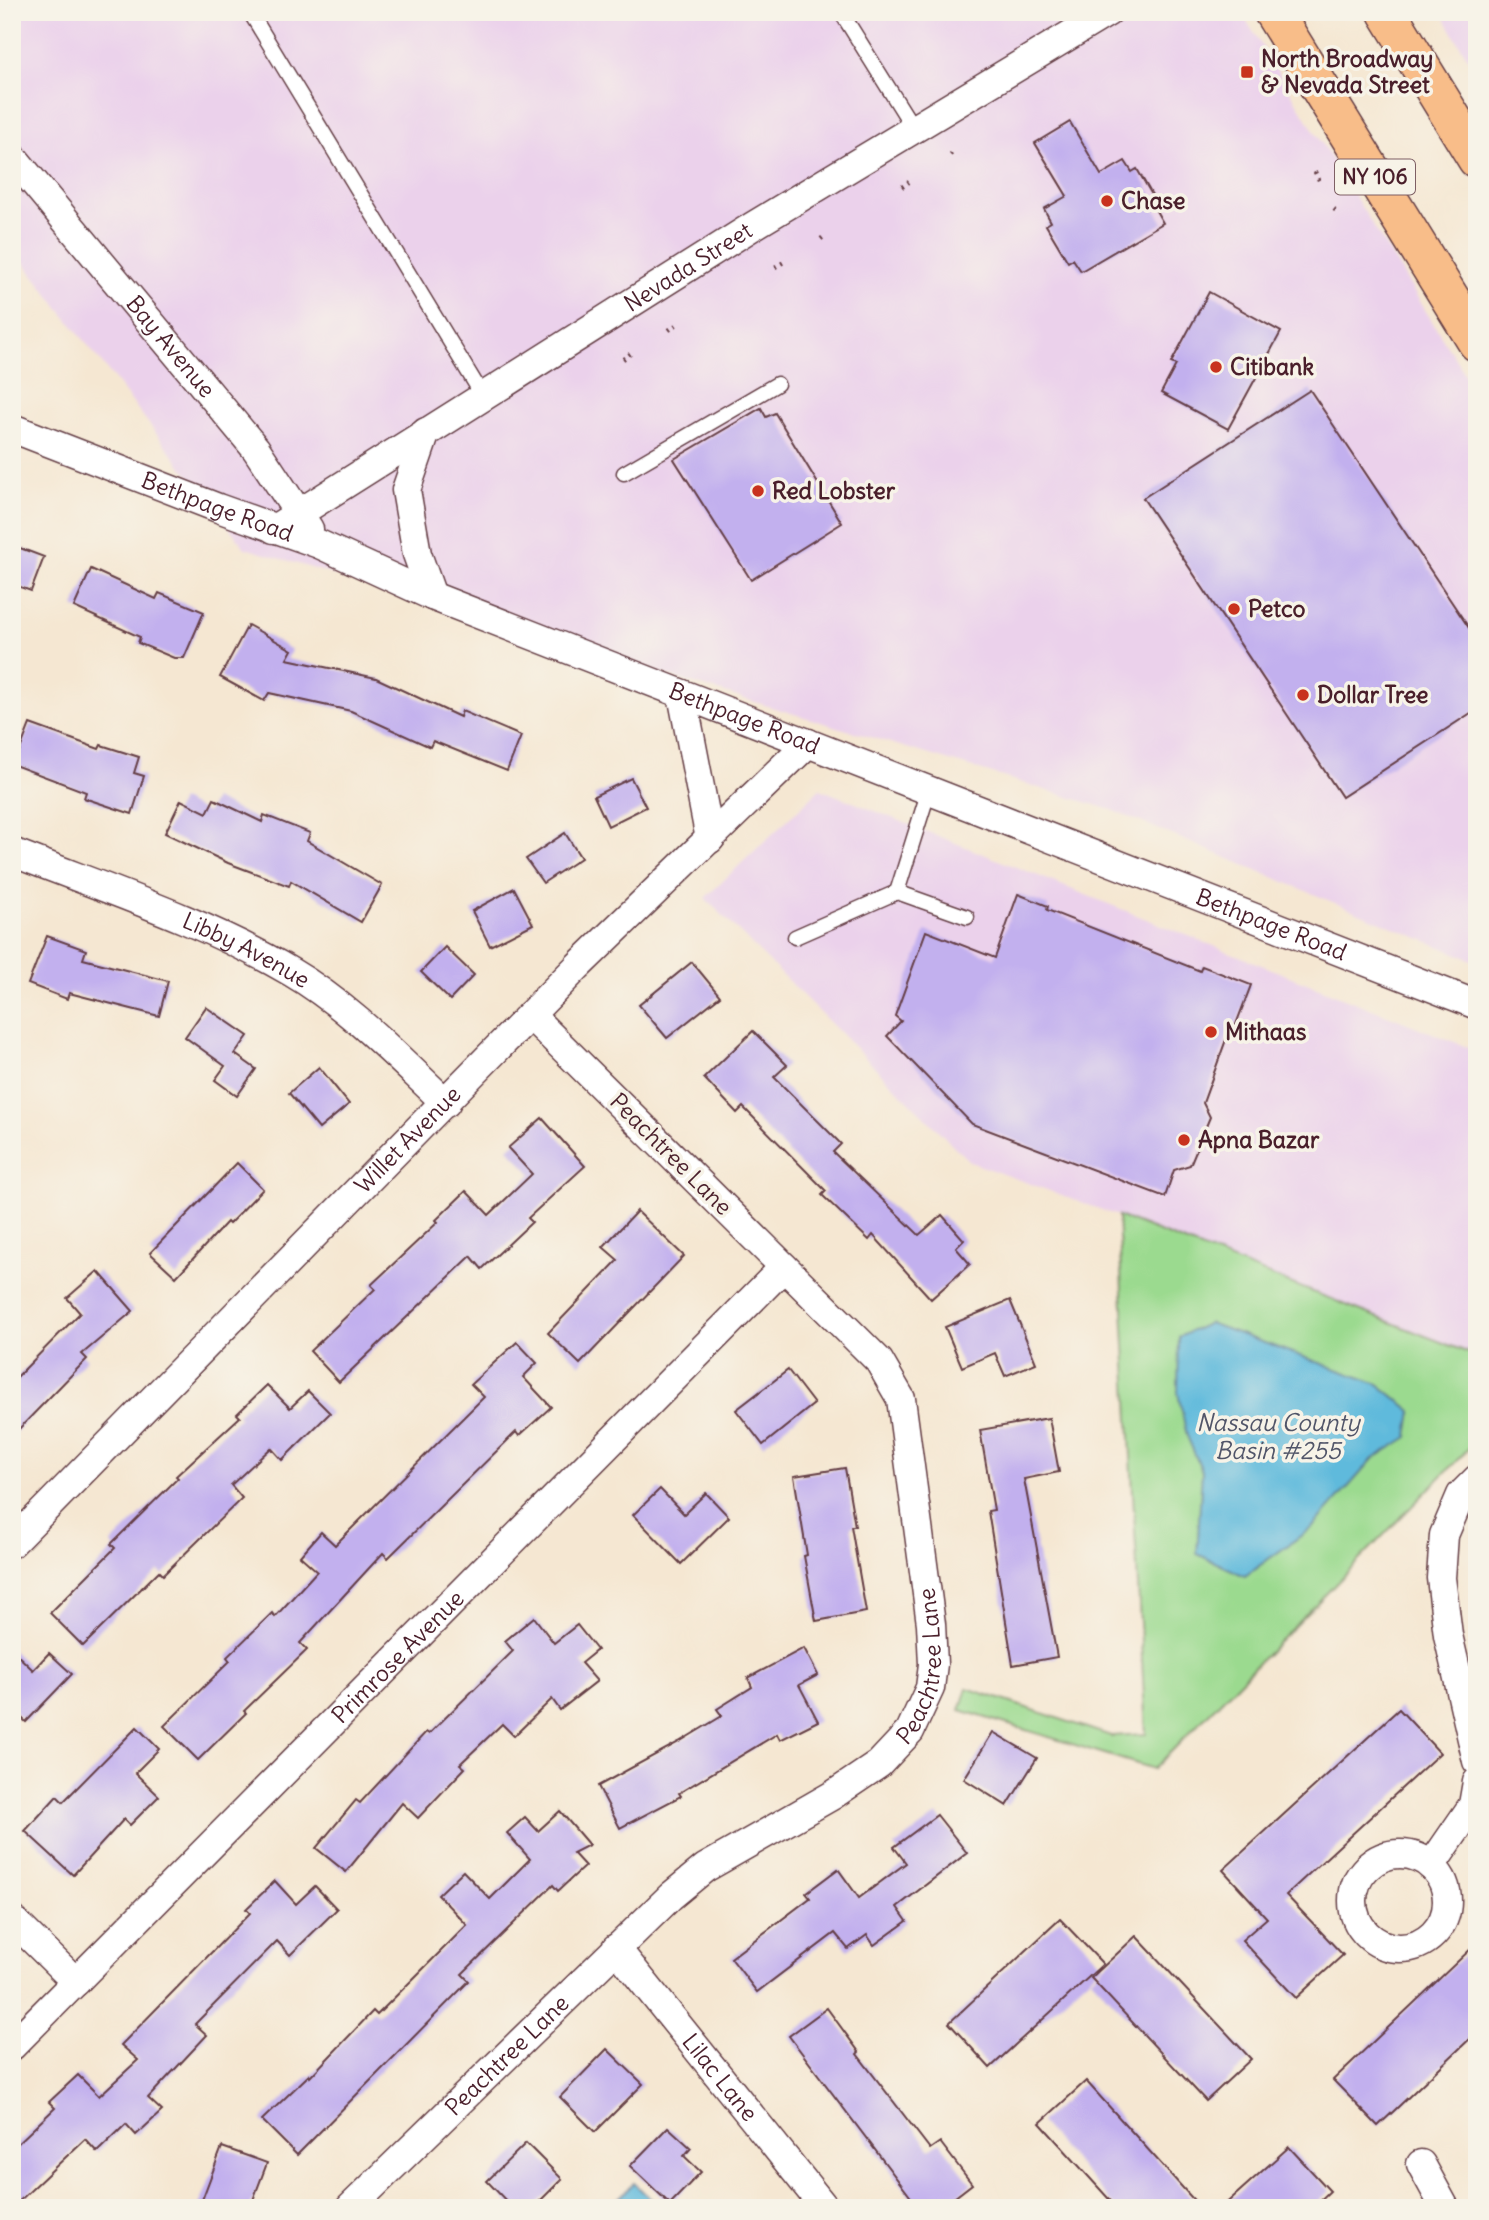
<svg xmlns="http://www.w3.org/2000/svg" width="1489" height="2220" viewBox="0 0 1489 2220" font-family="Delius,sans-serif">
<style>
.built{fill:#ebd1eb}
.green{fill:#9bda8f;stroke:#727c5d;stroke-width:2}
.water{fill:#5ebadc;stroke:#546c84;stroke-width:2}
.building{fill:#c2b0ee}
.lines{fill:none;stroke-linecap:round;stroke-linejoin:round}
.lane-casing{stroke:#643d44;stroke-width:17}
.street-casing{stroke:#643d44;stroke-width:31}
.primary-casing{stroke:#643d44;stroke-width:41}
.path{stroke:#643d44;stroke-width:4.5;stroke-dasharray:2 5;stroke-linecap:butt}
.lane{stroke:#fff;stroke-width:14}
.street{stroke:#fff;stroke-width:28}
.primary{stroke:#f8bd89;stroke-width:38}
.poi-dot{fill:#c8321e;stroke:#f7f3e8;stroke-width:2.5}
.labels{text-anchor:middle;stroke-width:7;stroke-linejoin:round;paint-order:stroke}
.shield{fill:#f7f3e8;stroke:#7e5f64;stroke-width:2}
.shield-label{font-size:21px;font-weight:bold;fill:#4a1f2b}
.poi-label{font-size:23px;font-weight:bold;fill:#4a1f2b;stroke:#f7f3e8;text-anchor:start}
.street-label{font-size:23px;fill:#4a1f2b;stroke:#f7f3e8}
.water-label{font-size:24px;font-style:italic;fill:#515569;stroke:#f7f3e8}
</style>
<rect width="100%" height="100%" fill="#f7f3e8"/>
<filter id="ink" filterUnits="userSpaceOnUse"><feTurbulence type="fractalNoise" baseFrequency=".0143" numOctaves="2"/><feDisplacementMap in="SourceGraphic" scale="14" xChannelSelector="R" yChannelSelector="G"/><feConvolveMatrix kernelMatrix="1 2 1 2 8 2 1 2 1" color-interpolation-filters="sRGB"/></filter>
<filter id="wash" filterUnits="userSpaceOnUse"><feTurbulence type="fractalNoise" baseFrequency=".00686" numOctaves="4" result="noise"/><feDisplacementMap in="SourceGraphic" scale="28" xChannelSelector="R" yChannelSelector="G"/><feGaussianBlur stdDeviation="1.57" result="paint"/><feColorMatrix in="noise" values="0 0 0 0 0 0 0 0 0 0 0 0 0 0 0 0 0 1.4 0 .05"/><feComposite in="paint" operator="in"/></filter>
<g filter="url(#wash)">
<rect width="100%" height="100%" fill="#f5e7d2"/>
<!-- built -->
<g class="built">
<path d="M 12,12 L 1241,12 L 1477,394 L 1477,962 L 1112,810 L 245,548 L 12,247 Z"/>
<path d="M 1441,12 L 1477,12 L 1477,74 Z"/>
<path d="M 820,789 L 1477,1051 L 1477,1368 L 1118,1216 L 970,1162 L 705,898 Z"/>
</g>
<!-- green -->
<path class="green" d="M 1118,1216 L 1477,1356 L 1477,1440 L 1154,1769 L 960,1710 L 967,1688 L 1111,1736 L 1146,1734 Z"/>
<!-- water -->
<g class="water">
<path d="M 1209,1323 L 1378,1384 L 1412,1411 L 1408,1437 L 1373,1459 L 1313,1527 L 1245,1576 L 1197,1554 L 1202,1471 L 1187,1436 L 1178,1393 L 1179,1337 Z"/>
<path d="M 634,2183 L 660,2208 L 628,2208 L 619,2198 Z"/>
</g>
<g id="blocks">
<!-- building -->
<g class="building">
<path d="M 1070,122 L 1101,175 L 1125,161 L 1132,172 L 1137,169 L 1159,207 L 1155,209 L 1163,223 L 1081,271 L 1073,259 L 1068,262 L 1046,225 L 1051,222 L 1044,209 L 1067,196 L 1035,143 Z"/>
<path d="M 1209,292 L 1281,332 L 1228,429 L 1161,393 L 1176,365 L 1171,363 Z"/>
<path d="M 1310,390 L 1477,640 L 1477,709 L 1342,797 L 1143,498 Z"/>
<path d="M 761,408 L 766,417 L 775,413 L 842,523 L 751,580 L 674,459 Z"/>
<path d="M 12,545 L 44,557 L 31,591 L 12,584 Z"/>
<path d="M 91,569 L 156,599 L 159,593 L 204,612 L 184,658 L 174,658 L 138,643 L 140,637 L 74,607 Z"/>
<path d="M 248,625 L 292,650 L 287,659 L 376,678 L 460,717 L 462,711 L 521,736 L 507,771 L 433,741 L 430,747 L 351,711 L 269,693 L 264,701 L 220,677 Z"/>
<path d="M 30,724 L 99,749 L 101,745 L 139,757 L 134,773 L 144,776 L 132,814 L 84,798 L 86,792 L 14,765 Z"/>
<path d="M 631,778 L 646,807 L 608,826 L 594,796 Z"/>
<path d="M 214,799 L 262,822 L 264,815 L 310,833 L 307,841 L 382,885 L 361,922 L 291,881 L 289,886 L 228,863 L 165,833 L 181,800 L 207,813 Z"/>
<path d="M 565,833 L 581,858 L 543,883 L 526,859 Z"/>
<path d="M 514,888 L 533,924 L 490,946 L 472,911 Z"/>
<path d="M 1018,894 L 1048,906 L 1047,910 L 1200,971 L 1202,966 L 1251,985 L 1235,1027 L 1231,1026 L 1203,1103 L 1210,1117 L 1190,1165 L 1174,1170 L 1165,1197 L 972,1124 L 887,1036 L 901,1021 L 895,1016 L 926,931 L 995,958 Z"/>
<path d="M 47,936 L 86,950 L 83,959 L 168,981 L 159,1016 L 69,993 L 67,999 L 28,984 Z"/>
<path d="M 445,947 L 474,975 L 450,1000 L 421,972 Z"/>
<path d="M 692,962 L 720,996 L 667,1038 L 639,1005 Z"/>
<path d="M 206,1007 L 248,1036 L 235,1054 L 256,1069 L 237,1096 L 215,1080 L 225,1066 L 185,1037 Z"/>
<path d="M 753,1031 L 787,1065 L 774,1077 L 841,1144 L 833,1152 L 919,1235 L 942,1215 L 964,1240 L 956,1248 L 970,1264 L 931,1299 L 873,1235 L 869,1240 L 822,1195 L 826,1191 L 743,1107 L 737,1113 L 704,1078 Z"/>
<path d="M 319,1067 L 349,1104 L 319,1129 L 289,1093 Z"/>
<path d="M 542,1118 L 585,1166 L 528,1218 L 532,1222 L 482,1269 L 471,1256 L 339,1382 L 310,1351 L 375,1289 L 371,1285 L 438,1222 L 436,1220 L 466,1191 L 489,1215 L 532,1174 L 508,1148 Z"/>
<path d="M 237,1163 L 263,1189 L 229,1224 L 227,1222 L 176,1277 L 150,1253 Z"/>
<path d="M 637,1211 L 684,1256 L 580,1364 L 548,1333 L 618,1260 L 603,1247 Z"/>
<path d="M 98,1271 L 133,1311 L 82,1354 L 87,1359 L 12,1436 L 12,1382 L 80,1313 L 67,1298 Z"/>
<path d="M 1010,1300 L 1036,1363 L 1005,1376 L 995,1353 L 962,1367 L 945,1327 Z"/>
<path d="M 517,1342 L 537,1363 L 523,1377 L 551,1407 L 519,1436 L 516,1432 L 388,1558 L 383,1553 L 300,1643 L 307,1650 L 244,1711 L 246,1713 L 198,1760 L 164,1726 L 230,1661 L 227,1657 L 272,1613 L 275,1617 L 317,1571 L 300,1556 L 321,1532 L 335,1545 L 484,1397 L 471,1384 Z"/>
<path d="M 788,1370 L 814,1404 L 763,1445 L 736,1410 Z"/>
<path d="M 267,1385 L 290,1408 L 308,1391 L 330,1413 L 282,1460 L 271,1448 L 231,1485 L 242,1498 L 163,1575 L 159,1571 L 83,1646 L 50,1613 L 115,1548 L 111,1544 L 178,1478 L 176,1476 L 240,1417 L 237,1414 Z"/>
<path d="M 1049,1418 L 1059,1472 L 1024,1479 L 1057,1657 L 1013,1665 L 988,1511 L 994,1510 L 980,1430 Z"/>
<path d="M 845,1468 L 855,1526 L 851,1526 L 866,1612 L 816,1621 L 804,1556 L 807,1555 L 794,1476 Z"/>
<path d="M 660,1489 L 684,1514 L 706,1493 L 729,1517 L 681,1564 L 633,1515 Z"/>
<path d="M 534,1617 L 554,1643 L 577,1625 L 597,1650 L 581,1663 L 597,1681 L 560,1710 L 552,1699 L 514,1736 L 502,1724 L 460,1764 L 465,1768 L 418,1818 L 402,1803 L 346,1872 L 316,1848 L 356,1800 L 360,1803 L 426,1732 L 429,1734 L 513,1651 L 505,1641 Z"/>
<path d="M 804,1648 L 818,1675 L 799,1685 L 818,1721 L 780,1740 L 777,1734 L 679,1793 L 681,1796 L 620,1828 L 598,1786 L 679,1742 L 722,1716 L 717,1709 L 752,1687 L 748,1678 Z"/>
<path d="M 12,1650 L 33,1670 L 49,1653 L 72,1674 L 26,1722 L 12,1709 Z"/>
<path d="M 1399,1709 L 1440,1753 L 1286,1895 L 1343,1955 L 1296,1998 L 1242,1940 L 1267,1918 L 1223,1870 Z"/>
<path d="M 137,1727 L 159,1749 L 135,1773 L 159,1796 L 130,1825 L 124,1819 L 73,1875 L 25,1831 L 57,1796 L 63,1802 Z"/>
<path d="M 993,1732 L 1037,1758 L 1007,1806 L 964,1779 Z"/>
<path d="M 560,1811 L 589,1845 L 573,1853 L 585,1866 L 558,1891 L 553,1885 L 462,1974 L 469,1981 L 297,2155 L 262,2120 L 309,2075 L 310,2077 L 373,2011 L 377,2015 L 467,1925 L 438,1895 L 463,1871 L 490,1899 L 530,1859 L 507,1833 L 525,1817 L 538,1831 Z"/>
<path d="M 937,1815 L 967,1853 L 897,1907 L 907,1921 L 874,1945 L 867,1935 L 848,1949 L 835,1933 L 757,1992 L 731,1958 L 810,1898 L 806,1893 L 838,1869 L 859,1898 L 906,1863 L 894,1847 Z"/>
<path d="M 275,1881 L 296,1904 L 315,1886 L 337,1909 L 290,1955 L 277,1941 L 195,2024 L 207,2035 L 148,2098 L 162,2111 L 136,2135 L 126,2124 L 97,2152 L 85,2139 L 12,2208 L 12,2149 L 55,2108 L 49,2102 L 78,2075 L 99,2096 L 138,2060 L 121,2045 L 250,1913 L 246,1909 Z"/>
<path d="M 1060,1919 L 1103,1964 L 990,2068 L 949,2023 Z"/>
<path d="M 1136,1936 L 1251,2059 L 1206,2101 L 1091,1978 Z"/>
<path d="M 1477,1943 L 1477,2032 L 1378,2126 L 1333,2080 Z"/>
<path d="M 827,2008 L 859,2052 L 857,2054 L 930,2149 L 940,2142 L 972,2184 L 941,2208 L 919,2208 L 789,2036 Z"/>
<path d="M 607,2049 L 643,2084 L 595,2132 L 560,2097 Z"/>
<path d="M 1086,2081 L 1201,2208 L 1117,2208 L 1040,2123 Z"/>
<path d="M 668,2127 L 691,2148 L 684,2156 L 701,2172 L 670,2204 L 630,2166 Z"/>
<path d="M 526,2143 L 562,2179 L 533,2208 L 513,2208 L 487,2181 Z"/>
<path d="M 222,2147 L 267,2163 L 250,2208 L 199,2208 Z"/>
<path d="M 1289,2147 L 1330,2191 L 1312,2208 L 1221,2208 Z"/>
</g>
</g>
</g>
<g filter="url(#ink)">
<use href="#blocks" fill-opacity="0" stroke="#643d44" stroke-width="2"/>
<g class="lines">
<!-- lane casing -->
<g class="lane-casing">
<g id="lane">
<path d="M 250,12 L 483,396"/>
<path d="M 841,12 L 914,129"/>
<path d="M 624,473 L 777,384"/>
<path d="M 929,790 L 897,892 L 967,917"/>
<path d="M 795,937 L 897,892"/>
</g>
</g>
<!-- street casing -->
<g class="street-casing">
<g id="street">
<path id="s1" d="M 12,156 L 256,449 L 309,529"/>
<path id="s2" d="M 12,428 L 218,508 L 319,544 L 432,596 L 1477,1005"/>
<path d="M 426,432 L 406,490 L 417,554 L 432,596"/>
<path id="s3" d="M 274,529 L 753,226 L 1108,12"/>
<path d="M 682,694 L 710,839"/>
<path id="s4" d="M 12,852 C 106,889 204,921 291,972 C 349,1006 397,1057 446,1103"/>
<path d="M 1477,1479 L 1461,1495 L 1444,1535 L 1441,1578 L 1448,1635 L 1477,1761"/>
<path id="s5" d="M 12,1543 L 578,966 L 808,743"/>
<circle cx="1400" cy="1901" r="47"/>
<path d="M 1431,1866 L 1473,1805 L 1477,1782"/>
<path d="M 12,1919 L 76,1982"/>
<path id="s6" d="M 616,1948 L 825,2208"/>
<path id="s7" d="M 12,2046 L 784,1267"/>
<path d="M 1421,2164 L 1445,2208"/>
<path id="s8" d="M 350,2208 L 671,1896 L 705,1868 L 833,1795 L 879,1764 L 910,1731 L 930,1688 L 933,1664 L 931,1624 L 901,1399 L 879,1361 L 530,1015"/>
</g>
</g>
<!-- primary casing -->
<g class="primary-casing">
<g id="primary">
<path d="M 1273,12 L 1477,342"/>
<path d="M 1387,12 L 1477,159"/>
</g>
</g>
<!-- path -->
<g class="path">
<path d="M 950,155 L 954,151"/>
<path d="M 1315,172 L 1320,182"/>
<path d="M 902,187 L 909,182"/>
<path d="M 1334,209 L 1339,213"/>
<path d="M 821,239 L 826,235"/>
<path d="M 775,267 L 784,262"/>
<path d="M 669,330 L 680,322"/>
<path d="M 623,359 L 633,352"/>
</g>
<!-- lane -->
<use href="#lane" class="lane"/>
<!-- street -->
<use href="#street" class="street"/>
<!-- primary -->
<use href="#primary" class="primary"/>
</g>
</g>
<!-- markers -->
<g class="poi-dot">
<rect x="1240" y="65" width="14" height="14" rx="3.5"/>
<circle cx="1107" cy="201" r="7"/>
<circle cx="1216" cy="367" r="7"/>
<circle cx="758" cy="491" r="7"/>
<circle cx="1234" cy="609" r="7"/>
<circle cx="1303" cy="695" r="7"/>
<circle cx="1211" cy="1032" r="7"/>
<circle cx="1184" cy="1140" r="7"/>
</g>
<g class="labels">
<!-- shield labels -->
<rect class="shield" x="1335" y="159.5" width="80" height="35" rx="5"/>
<g class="shield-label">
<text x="1375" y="184">NY 106</text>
</g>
<!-- poi labels -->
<g class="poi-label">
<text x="1261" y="67">North Broadway<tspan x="1261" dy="26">&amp; Nevada Street</tspan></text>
<text x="1121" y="209">Chase</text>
<text x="1230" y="375">Citibank</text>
<text x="772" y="499">Red Lobster</text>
<text x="1248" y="617">Petco</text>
<text x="1317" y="703">Dollar Tree</text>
<text x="1225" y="1040">Mithaas</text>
<text x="1198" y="1148">Apna Bazar</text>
</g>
<!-- street labels -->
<g class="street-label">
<text dy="8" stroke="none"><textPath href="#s3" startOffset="490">Nevada Street</textPath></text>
<text dy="8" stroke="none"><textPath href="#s1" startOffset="248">Bay Avenue</textPath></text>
<text dy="8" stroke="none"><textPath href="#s2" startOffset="220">Bethpage Road</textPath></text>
<text dy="8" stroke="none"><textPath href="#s2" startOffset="788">Bethpage Road</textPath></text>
<text dy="8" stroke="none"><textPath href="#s2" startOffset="1354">Bethpage Road</textPath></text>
<text dy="8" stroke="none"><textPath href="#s4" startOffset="254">Libby Avenue</textPath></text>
<text dy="8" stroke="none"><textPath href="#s5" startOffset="565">Willet Avenue</textPath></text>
<text transform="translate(671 1154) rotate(45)" y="8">Peachtree Lane</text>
<text dy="8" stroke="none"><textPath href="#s7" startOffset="548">Primrose Avenue</textPath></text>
<text dy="8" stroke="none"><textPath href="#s8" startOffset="807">Peachtree Lane</textPath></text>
<text dy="8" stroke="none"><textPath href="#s8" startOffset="219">Peachtree Lane</textPath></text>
<text dy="8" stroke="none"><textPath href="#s6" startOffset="166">Lilac Lane</textPath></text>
</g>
<!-- water labels -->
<g class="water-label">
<text x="1278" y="1431">Nassau County<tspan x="1278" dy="28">Basin #255</tspan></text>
</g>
</g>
<!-- margin -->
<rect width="1489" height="2220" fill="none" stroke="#f7f3e8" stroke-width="42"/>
</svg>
